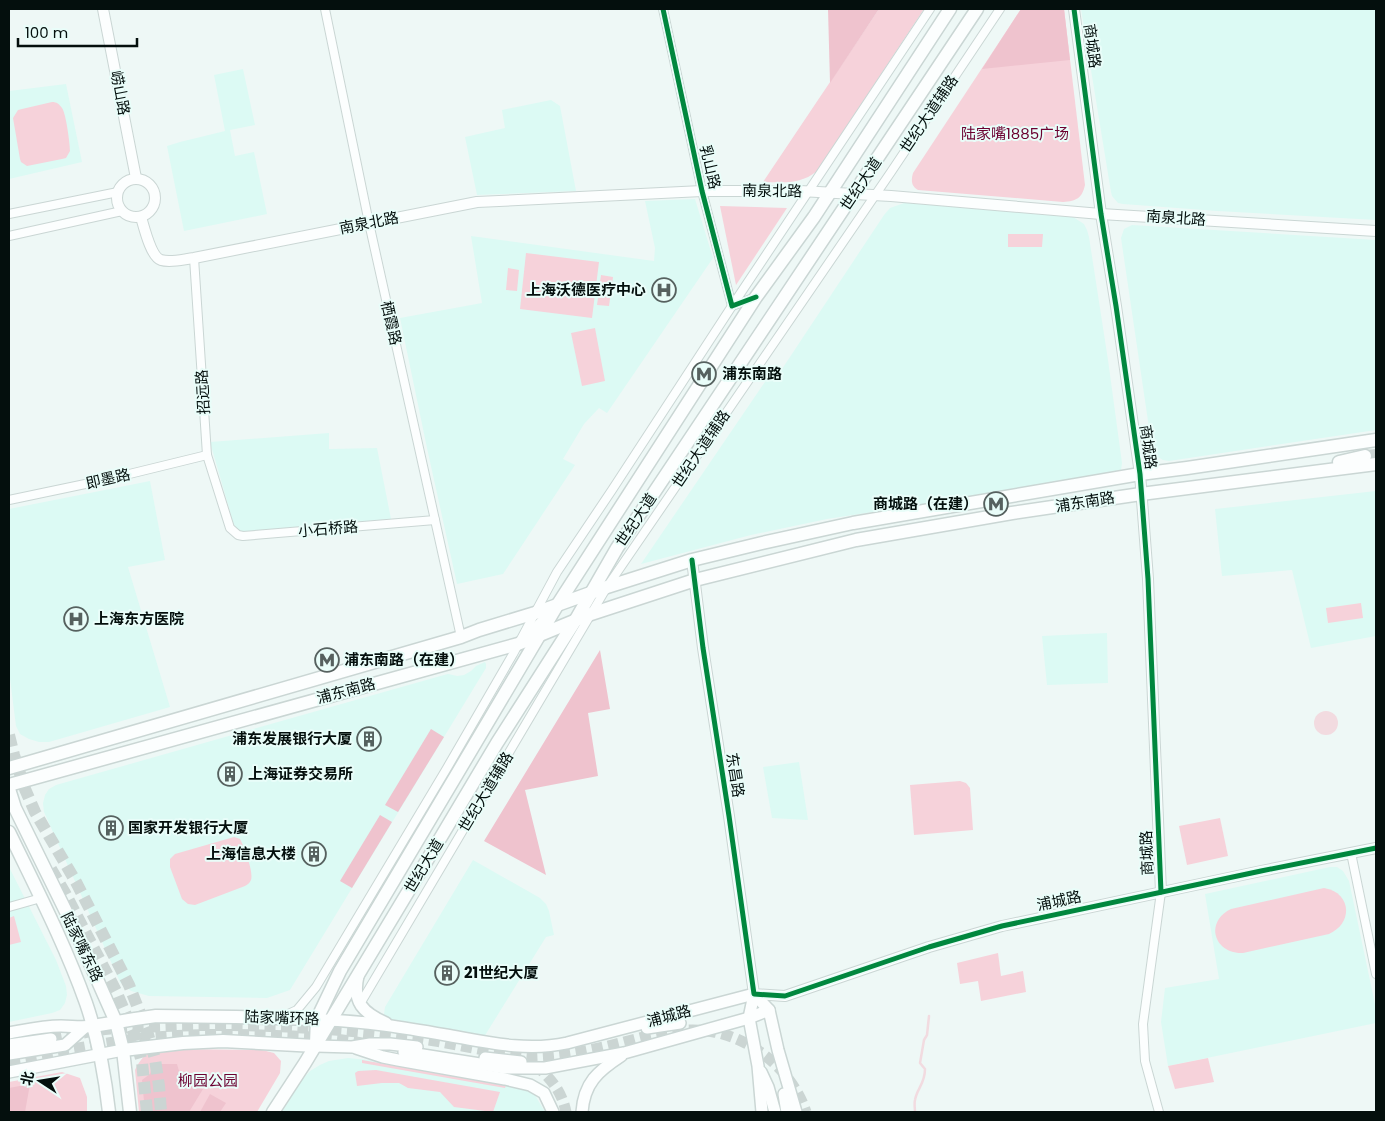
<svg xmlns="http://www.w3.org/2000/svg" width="1385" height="1121" viewBox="0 0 1385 1121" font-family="Poppins,'Noto Sans SC',sans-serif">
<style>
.built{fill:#dcfaf4}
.green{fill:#f6d2da}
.forest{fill:#efc3ce}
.water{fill:#f2dbe0}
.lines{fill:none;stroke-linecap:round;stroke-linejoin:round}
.stream{stroke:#f2dbe0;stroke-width:2.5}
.secondary-tunnel{stroke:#cbd5d3;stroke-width:11;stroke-dasharray:11 5.5;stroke-linecap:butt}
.primary-tunnel{stroke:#cbd5d3;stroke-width:12;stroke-dasharray:12 6;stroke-linecap:butt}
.minor-casing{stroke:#cad6d4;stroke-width:10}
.tertiary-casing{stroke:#cad6d4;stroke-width:12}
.secondary-casing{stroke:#cad6d4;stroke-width:14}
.primary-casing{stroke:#cad6d4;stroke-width:15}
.minor{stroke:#fcfefe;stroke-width:8}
.tertiary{stroke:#fcfefe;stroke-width:10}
.secondary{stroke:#fcfefe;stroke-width:11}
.primary{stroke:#fcfefe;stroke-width:12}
.cycleway-casing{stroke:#e9fdf9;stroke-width:8}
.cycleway{stroke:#00873e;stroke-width:5}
.labels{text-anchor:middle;stroke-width:4;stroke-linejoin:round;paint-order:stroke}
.street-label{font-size:15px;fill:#040f0d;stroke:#e9fdf9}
.park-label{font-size:15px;fill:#6b0030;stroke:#e9fdf9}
.poi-label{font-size:15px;font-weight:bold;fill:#040f0d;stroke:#e9fdf9;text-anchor:start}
</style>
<rect width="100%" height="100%" fill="#eef8f6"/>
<!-- built -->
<g class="built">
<path d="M 1081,9 L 1376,9 L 1376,220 L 1217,211 L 1123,204 L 1118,203 L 1112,196 L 1111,192 Z"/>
<path d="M 243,69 L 255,125 L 230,130 L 235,156 L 254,152 L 267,214 L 184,231 L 167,146 L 180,142 L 225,131 L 214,75 Z"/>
<path d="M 66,84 L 82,162 L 9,179 L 9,91 Z"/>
<path d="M 551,100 L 560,106 L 576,191 L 477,195 L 465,137 L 505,128 L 502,110 Z"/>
<path d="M 695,199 L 713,258 L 607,413 L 599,408 L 584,424 L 563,459 L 575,465 L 503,574 L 457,584 L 427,448 L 400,318 L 482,303 L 471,236 L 654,261 L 655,248 L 645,201 Z"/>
<path d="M 907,202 L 1073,217 L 1084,224 L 1087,230 L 1089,237 L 1108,360 L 1122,463 L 1121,470 L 1116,474 L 1035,487 L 827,519 L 751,535 L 641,564 L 773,370 L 782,369 L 884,215 L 890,208 Z"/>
<path d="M 1132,225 L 1376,240 L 1376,430 L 1169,461 L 1163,460 L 1158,457 L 1152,448 L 1121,238 L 1124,229 Z"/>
<path d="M 329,433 L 329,449 L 377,448 L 391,519 L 244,532 L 240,531 L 236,529 L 233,522 L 210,442 Z"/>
<path d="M 150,481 L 165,560 L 128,567 L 170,707 L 49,742 L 39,742 L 29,739 L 20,734 L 16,726 L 9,671 L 9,509 Z"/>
<path d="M 1376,491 L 1376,636 L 1311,648 L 1292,570 L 1222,576 L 1215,509 Z"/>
<path d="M 1107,633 L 1108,683 L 1047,685 L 1042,636 Z"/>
<path d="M 485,662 L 486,664 L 486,668 L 290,990 L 267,998 L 149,996 L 131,991 L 120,982 L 44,812 L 43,803 L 45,795 L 49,789 L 56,785 L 444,675 L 448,674 L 457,676 L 464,675 L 471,671 L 476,666 Z"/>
<path d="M 799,762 L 808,820 L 772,818 L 763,767 Z"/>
<path d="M 473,860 L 540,898 L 546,904 L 549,911 L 554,935 L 546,937 L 484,1037 L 388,1019 L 384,1014 L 385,1007 Z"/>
<path d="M 9,867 L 56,960 L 66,986 L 67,995 L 65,1003 L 60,1010 L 52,1013 L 9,1022 Z"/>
<path d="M 1330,867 L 1337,867 L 1343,871 L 1349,881 L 1376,1009 L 1376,1023 L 1168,1066 L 1161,1022 L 1165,988 L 1219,979 L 1205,894 Z"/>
<path d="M 348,1058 L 378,1061 L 511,1084 L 523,1088 L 535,1095 L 545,1112 L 282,1112 L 301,1081 L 310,1071 L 320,1065 L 329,1061 Z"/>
</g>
<!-- green -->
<g class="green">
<path d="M 879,9 L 924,9 L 817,171 C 800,185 784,182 763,182 Z"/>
<path d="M 1021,9 L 1064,9 L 1085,185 C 1082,198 1077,201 1063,202 L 918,190 C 911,186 911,180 913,173 Z"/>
<path d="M 52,102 C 57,102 59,104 62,108 C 66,113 70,144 70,151 L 66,158 L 62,159 L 27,166 L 21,162 L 20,159 L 13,118 L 18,110 L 22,109 Z"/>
<path d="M 720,206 L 787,208 L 736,285 Z"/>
<path d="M 1008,234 L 1043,234 L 1042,247 L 1008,247 Z"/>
<path d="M 526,253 L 599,262 L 592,318 L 520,309 Z"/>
<path d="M 508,268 L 519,270 L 517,291 L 506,290 Z"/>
<path d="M 601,275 L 613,277 L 609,306 L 597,305 Z"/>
<path d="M 595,328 L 605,381 L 582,386 L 571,333 Z"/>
<path d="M 1361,603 L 1363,618 L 1328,623 L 1326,608 Z"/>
<path d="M 960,781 L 966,783 L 970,788 L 973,830 L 914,835 L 910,785 Z"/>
<path d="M 1220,818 L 1228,856 L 1187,865 L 1179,826 Z"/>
<path d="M 234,837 L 240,839 C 244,846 254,873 251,880 C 250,883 247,885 245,886 L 195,905 L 188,904 L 182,899 L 170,867 L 170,859 L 175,854 Z"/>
<path d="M 1324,888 C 1351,892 1354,923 1329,934 L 1243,953 C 1214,954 1204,922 1231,909 Z"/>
<path d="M 14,916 L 21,942 L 9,945 L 9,918 Z"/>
<path d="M 998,953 L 1001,976 L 1023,971 L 1026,992 L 981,1001 L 978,981 L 960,984 L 957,963 Z"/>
<path d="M 172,1049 L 262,1050 L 274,1053 L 281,1061 L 280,1073 L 257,1112 L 139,1112 L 135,1070 C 145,1050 151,1052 172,1049 Z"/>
<path d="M 1208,1058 L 1214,1082 L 1175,1089 L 1168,1066 Z"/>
<path d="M 362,1060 L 506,1085 L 505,1088 L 362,1063 Z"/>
<path d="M 376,1070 L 500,1092 L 493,1112 L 454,1107 L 440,1092 L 408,1088 L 399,1083 L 382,1083 L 357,1086 L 355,1073 L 358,1071 Z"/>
<path d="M 62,1072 L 80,1078 L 87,1097 L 87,1112 L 9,1112 L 9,1082 Z"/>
</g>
<!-- forest -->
<g class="forest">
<path d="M 828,9 L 879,9 L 830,83 Z"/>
<path d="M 1021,9 L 1064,9 L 1070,60 L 982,69 Z"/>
<path d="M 600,650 L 610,709 L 588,713 L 598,776 L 525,790 L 546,875 L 484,841 Z"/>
<path d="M 431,729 L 444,737 L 398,812 L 385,805 Z"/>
<path d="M 380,815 L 392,822 L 352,888 L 340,881 Z"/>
<path d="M 153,1064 L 177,1064 C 180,1078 189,1086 203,1089 L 189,1112 L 145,1112 L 142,1080 L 150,1074 Z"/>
<path d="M 30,1084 L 25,1112 L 9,1112 L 9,1088 Z"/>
<path d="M 210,1094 L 226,1103 L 220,1112 L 200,1112 Z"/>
</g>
<!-- water -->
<circle class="water" cx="1326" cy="723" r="12"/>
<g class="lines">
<!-- stream -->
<path class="stream" d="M 915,1112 C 915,1108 914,1104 915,1100 C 917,1088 925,1084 925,1069 L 920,1063 L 924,1040 L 927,1035 L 929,1016"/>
<!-- secondary-tunnel -->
<g class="secondary-tunnel">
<path d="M 51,1039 C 70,1036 90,1031 110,1029 C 132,1027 155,1027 178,1026 C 254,1024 330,1028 406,1037 C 434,1040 461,1046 489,1051 C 502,1053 515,1056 528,1057 C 554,1057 582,1052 608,1046 C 642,1038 678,1025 714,1032 C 755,1040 793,1072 806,1112"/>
<path d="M 9,1060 C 51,1054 93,1044 136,1039 C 178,1034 219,1034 261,1035 C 296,1036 333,1037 367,1044"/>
<path d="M 535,1065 C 551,1078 562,1092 566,1112"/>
</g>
<!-- primary-tunnel -->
<g class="primary-tunnel">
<path d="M 1365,456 L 1376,455"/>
<path d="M 9,735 L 14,755 L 25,789 L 35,812 L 76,882 L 129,985 L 147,1031 L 155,1059 L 159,1086 L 161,1112"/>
<path d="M 51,869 L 65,893 L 116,991 L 134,1034 L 142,1062 L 147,1112"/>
</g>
<!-- minor casing -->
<g class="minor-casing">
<g id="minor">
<path d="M 325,9 L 369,223 L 461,637"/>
<path d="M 663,9 L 702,191 L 732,306"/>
<path d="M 9,214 L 118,192"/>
<path d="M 9,236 L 122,211"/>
<path d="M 194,258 L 207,455 L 230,528 L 238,535 L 243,536 L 435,520"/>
<path d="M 732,306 L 756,297"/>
<path d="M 9,500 L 109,479 L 207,455"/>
<path d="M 526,636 L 548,614"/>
<path d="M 1351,853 L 1376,974"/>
<path d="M 9,907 L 41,898"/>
<path d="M 360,1004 L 607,587 L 891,172 L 1000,9"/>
<path d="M 284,1016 L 297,1010 L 316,987 L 447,768 L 513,654 L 557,572 L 612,490 L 732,306 L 930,9"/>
<path d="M 1159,1112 L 1145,1061 L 1143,1024 L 1161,892"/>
</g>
</g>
<!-- tertiary casing -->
<g class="tertiary-casing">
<g id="tertiary">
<path d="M 103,9 L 136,178"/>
<path d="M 1074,9 L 1101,214 L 1116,306 L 1140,474 L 1148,579 L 1161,892"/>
<circle cx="136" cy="198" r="19"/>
<path d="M 141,217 C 144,227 151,257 161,260 C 171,263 184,259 194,258 L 477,202 L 702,191 L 800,191 L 891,196 L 1101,214 L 1376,231"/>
<path d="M 692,560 L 703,648 L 729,816 L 754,994 L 785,996 L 929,947 L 1002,926 L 1261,871 L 1376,848"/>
</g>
</g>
<!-- secondary casing -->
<g class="secondary-casing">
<g id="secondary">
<path d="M 358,976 C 352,1002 363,1013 386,1023"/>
<path d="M 754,994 L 769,1010 L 778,1050 L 796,1112"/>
<path d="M 754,994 L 749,1018 L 758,1066 L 762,1112"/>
<path d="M 324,1020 C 365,1021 406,1028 446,1035 C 486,1042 526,1052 567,1043 L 754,994"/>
<path d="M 647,1028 L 680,1023"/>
<path d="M 9,1033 C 26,1030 43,1026 61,1026 C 72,1026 82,1028 93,1026"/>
<path d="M 9,1045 L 51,1039"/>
<path d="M 316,1046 L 352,1047 L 370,1044 L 390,1044 L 417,1047"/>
<path d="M 356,1048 L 383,1057 L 398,1060 L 505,1079 L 530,1085 L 544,1093 L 553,1112"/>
<path d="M 404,1052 L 505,1068 L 545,1068 L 624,1053 L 749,1018 L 769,1010"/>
<path d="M 9,1054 L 65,1045 L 84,1028"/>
<path d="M 485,1058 L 521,1062"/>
<path d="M 9,1072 L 123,1050"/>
<path d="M 761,1072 L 768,1087 L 775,1112"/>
<path d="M 784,1094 L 787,1112"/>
<path d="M 582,1112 C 584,1083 598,1071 621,1056"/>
</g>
</g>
<!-- primary casing -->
<g class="primary-casing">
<g id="primary">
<path d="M 1339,462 L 1365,456"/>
<path d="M 9,768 L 461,637 L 479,630 L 535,613 L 607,587 L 692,560 L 762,543 L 853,523 L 1140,474 L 1187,468 L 1376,440"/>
<path d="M 9,785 L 518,644 L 591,614 L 695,580 L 856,540 L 1012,513 L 1141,494 L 1376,464"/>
<path d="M 9,789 L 15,808 L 77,934 L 116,1022 L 123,1050 L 130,1112"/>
<path d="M 9,832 C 36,888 65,944 86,1003 C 98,1038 105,1076 109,1112"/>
<path d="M 93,1026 L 135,1019 L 156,1016 L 236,1017 L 317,1019"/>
<path d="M 316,1043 L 317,1019 L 340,971 L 558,604 L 756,297 L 814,217 L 950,9"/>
<path d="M 123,1050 L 183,1043 L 223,1041 L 316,1046"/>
<path d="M 273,1112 L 305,1063 L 441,837 L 497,743 L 575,621 L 617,548 L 977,9"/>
</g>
</g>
<!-- minor -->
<use href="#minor" class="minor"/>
<!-- tertiary -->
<use href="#tertiary" class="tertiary"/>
<!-- secondary -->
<use href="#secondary" class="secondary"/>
<!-- primary -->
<use href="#primary" class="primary"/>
<!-- cycleway casing -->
<g class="cycleway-casing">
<g id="cycleway">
<path d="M 663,9 L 702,191 L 732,306 L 756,297"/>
<path d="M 1074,9 L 1101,214 L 1116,306 L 1140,474 L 1148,579 L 1161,892"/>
<path d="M 692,560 L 703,648 L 729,816 L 754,994 L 785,996 L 929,947 L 1002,926 L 1261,871 L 1376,848"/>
</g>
</g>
<!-- cycleway -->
<use href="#cycleway" class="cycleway"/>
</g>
<!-- icons -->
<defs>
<g id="hospital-ring" transform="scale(1.25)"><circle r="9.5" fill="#e9fdf9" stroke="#56615f" stroke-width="1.5"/><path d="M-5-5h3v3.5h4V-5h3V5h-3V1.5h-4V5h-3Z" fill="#56615f"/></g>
<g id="metro-ring" transform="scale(1.25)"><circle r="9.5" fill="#e9fdf9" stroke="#56615f" stroke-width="1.5"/><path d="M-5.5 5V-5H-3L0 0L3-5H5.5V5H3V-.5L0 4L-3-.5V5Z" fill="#56615f"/></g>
<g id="building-ring" transform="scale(1.25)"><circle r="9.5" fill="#e9fdf9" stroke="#56615f" stroke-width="1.5"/><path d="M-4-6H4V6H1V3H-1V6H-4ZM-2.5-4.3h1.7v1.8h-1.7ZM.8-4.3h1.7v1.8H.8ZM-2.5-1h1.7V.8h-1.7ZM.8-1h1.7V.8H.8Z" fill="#56615f"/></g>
</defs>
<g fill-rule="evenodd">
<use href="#hospital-ring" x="664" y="290"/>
<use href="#metro-ring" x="704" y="374"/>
<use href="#metro-ring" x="996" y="504"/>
<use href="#hospital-ring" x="76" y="619"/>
<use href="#metro-ring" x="327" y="660"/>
<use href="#building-ring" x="369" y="739"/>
<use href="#building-ring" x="230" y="774"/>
<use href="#building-ring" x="111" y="828"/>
<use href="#building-ring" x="314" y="854"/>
<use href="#building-ring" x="447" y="973"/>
</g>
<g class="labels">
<!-- street labels -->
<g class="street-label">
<text transform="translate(1092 46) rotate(82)" y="5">商城路</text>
<text transform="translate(120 93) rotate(79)" y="5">崂山路</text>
<text transform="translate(929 114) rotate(-56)" y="5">世纪大道辅路</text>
<text transform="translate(710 167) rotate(77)" y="5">乳山路</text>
<text transform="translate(861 184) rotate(-56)" y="5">世纪大道</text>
<text transform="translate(772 191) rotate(1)" y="5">南泉北路</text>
<text transform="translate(1176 218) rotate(4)" y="5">南泉北路</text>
<text transform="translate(369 223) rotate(-11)" y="5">南泉北路</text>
<text transform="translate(391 323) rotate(77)" y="5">栖霞路</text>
<text transform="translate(203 392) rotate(-93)" y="5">招远路</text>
<text transform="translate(1148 447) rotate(82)" y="5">商城路</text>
<text transform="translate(701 449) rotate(-56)" y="5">世纪大道辅路</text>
<text transform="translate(108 479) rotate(-13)" y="5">即墨路</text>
<text transform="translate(1085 502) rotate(-9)" y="5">浦东南路</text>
<text transform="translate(636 520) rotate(-56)" y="5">世纪大道</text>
<text transform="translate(328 529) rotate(-5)" y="5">小石桥路</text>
<text transform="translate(346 691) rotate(-15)" y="5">浦东南路</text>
<text transform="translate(735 775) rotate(81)" y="5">东昌路</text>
<text transform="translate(486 792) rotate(-59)" y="5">世纪大道辅路</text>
<text transform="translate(1147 853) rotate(-92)" y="5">商城路</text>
<text transform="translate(424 866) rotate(-59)" y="5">世纪大道</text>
<text transform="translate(1059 901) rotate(-12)" y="5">浦城路</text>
<text transform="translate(82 947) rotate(64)" y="5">陆家嘴东路</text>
<text transform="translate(669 1016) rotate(-15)" y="5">浦城路</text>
<text transform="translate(282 1018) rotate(2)" y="5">陆家嘴环路</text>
</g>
<!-- park labels -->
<g class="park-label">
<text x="1015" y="139">陆家嘴1885广场</text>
<text x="208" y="1086">柳园公园</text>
</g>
<!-- poi labels -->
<g class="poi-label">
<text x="646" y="295" text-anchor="end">上海沃德医疗中心</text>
<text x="722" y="379">浦东南路</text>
<text x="978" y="509" text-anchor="end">商城路（在建）</text>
<text x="94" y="624">上海东方医院</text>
<text x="344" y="665">浦东南路（在建）</text>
<text x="352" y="744" text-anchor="end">浦东发展银行大厦</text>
<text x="248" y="779">上海证券交易所</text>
<text x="128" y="833">国家开发银行大厦</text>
<text x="296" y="859" text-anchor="end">上海信息大楼</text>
<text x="464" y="978">21世纪大厦</text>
</g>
</g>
<!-- border -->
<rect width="1385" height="1121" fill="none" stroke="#040f0d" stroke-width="20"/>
<!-- north arrow -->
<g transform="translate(40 1081) rotate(282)" stroke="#e9fdf9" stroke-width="4" paint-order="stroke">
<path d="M0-4L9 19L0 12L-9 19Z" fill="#040f0d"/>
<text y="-8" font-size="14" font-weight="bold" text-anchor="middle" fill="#040f0d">北</text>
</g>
<!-- scale -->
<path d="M18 38v8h119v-8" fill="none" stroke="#040f0d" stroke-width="2.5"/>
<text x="25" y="38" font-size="15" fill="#040f0d" stroke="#e9fdf9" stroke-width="4" paint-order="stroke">100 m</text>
</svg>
